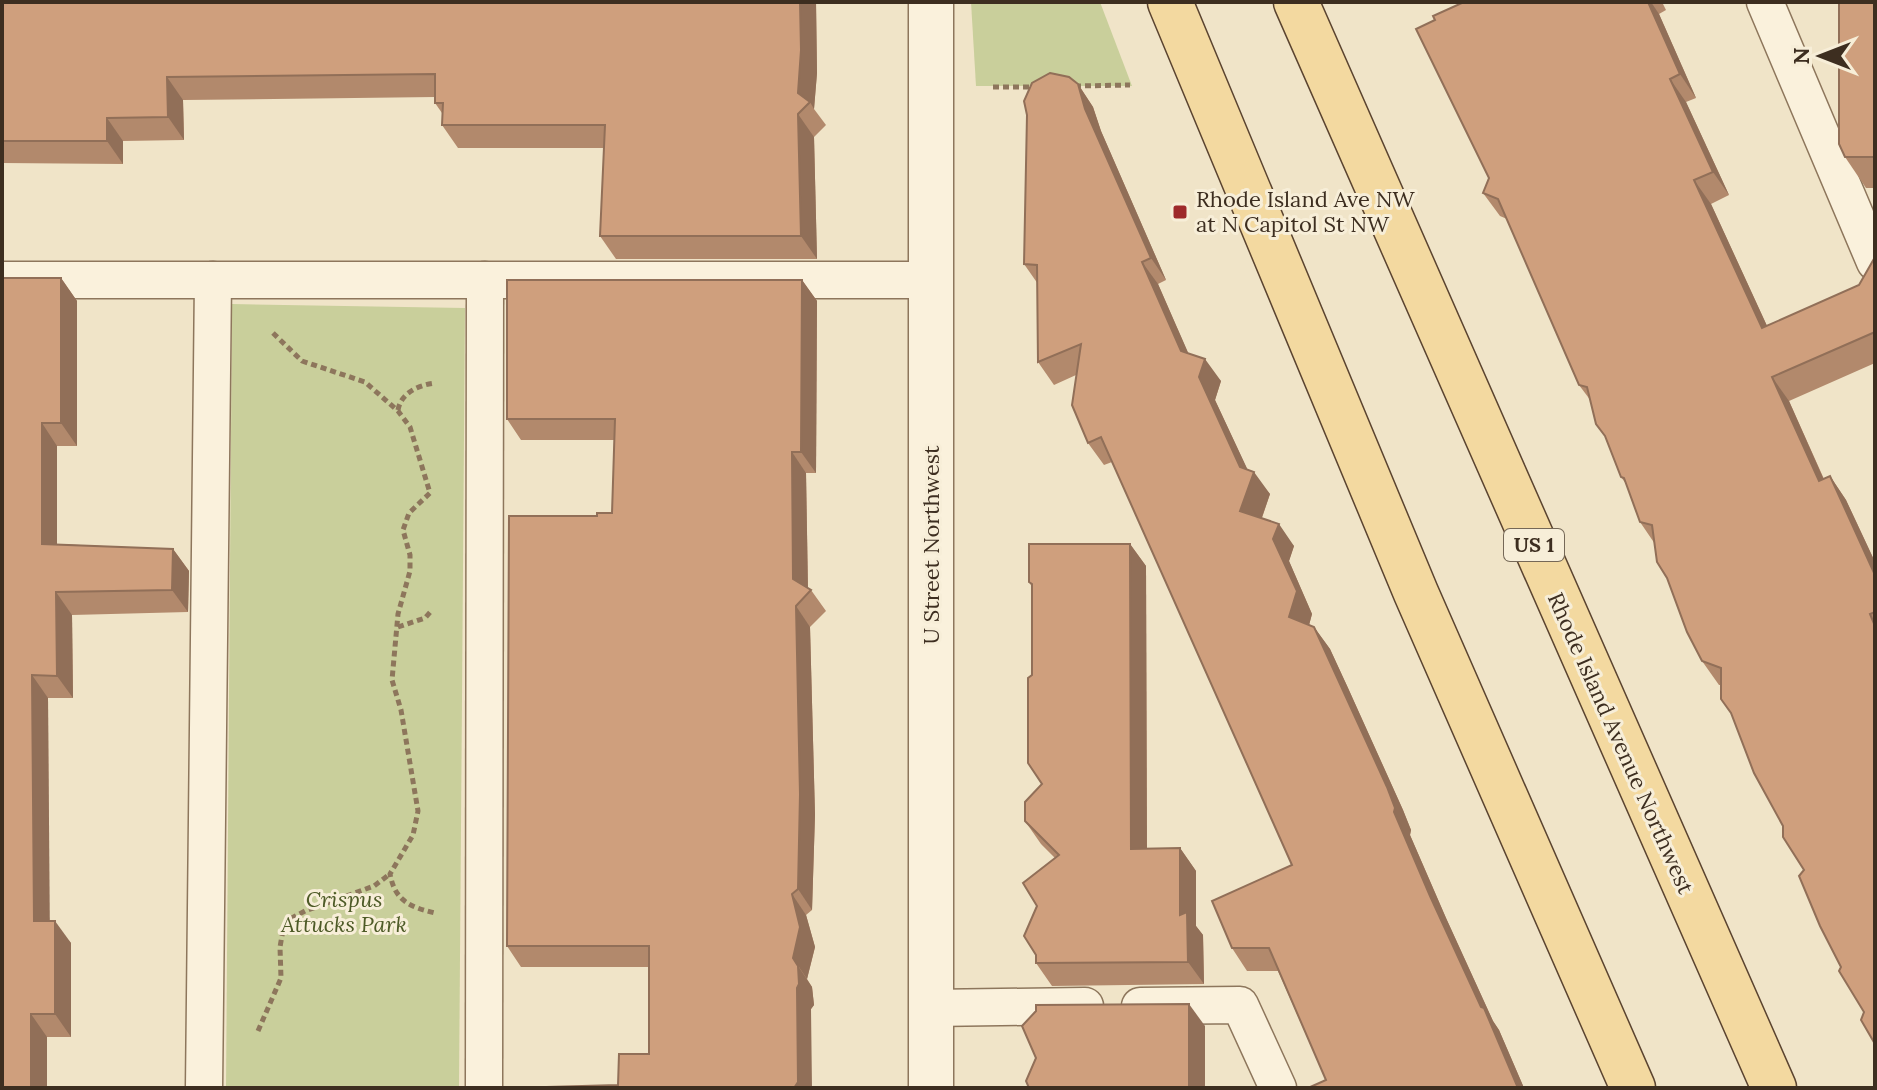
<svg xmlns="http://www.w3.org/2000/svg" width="1877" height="1090" viewBox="0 0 1877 1090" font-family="Lora,serif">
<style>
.green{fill:#c9cf9b}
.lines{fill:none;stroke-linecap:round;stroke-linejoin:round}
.service-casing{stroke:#8d765c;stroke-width:39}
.minor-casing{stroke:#8d765c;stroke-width:47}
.primary-casing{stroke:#5b4430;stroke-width:47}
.path{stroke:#8d765c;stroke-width:5;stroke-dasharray:6 4;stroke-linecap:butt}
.service{stroke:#faf1dc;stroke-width:36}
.minor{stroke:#faf1dc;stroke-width:44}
.primary{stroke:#f3d9a0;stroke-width:44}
.wall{fill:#b2896c}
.shaded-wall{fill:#916f58}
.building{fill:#cf9f7d;stroke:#916f58;stroke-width:2}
.poi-dot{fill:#9e2a2b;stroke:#f7eed8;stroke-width:3}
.labels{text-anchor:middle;stroke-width:6;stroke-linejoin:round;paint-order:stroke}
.shield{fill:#f7eed8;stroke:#756857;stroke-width:2}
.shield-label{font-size:20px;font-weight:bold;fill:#3d2e20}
.poi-label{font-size:22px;fill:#3d2e20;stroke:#f7eed8;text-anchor:start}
.street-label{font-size:22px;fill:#3d2e20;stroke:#f7eed8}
.park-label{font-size:22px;font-style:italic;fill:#4d5a26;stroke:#f7eed8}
</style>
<rect width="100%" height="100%" fill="#f0e4c8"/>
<!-- green -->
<g class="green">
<path d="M 971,2 L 1100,2 L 1132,86 L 976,86 Z"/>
<path d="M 232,304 L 465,308 L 459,1088 L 226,1088 Z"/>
</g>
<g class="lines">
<!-- service casing -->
<g class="service-casing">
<g id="service">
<path d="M 1765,2 L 1875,262"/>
<path d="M 2,280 L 931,280"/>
<path d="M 1140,1006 L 1240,1005 L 1278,1088"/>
<path d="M 931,1008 L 1085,1006"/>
<path d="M 204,1088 L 213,280"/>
<path d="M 484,1088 L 485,280"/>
</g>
</g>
<!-- minor casing -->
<g class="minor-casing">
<path id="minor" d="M 931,2 L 931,1088"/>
</g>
<!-- primary casing -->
<g class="primary-casing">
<g id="primary">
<path d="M 1170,2 L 1416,593 L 1633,1088"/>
<path d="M 1296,2 L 1774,1088"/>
</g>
</g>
<!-- path -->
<g class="path">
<path d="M 1075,86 L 1130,85"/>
<path d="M 993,87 L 1037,87"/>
<path d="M 273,333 L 302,361 L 365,382 L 398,411 L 410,427 L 430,493 L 409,513 L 403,530 L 410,555 L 410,571 L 398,614 L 392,680 L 401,710 L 418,811 L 413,835 L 390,874 C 395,901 410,907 435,913"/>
<path d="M 398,410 C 401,393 418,385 435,383"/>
<path d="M 398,627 L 425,618 L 432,610"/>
<path d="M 258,1031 L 281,978 L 280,947 L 283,930 L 290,919 L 305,911 L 374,886 L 390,874"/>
</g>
<!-- service -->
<use href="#service" class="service"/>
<!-- minor -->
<use href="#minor" class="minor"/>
<!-- primary -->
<use href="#primary" class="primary"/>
</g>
<!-- wall -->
<g class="wall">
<path d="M 2,2 L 816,2 L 817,73 L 814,109 L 826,125 L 814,137 L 817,259 L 616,259 L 600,236 L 604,148 L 458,148 L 442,125 L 442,113 L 435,103 L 435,97 L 183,100 L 184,140 L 123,141 L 123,164 L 2,163 Z"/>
<path d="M 1464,2 L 1662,2 L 1666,10 L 1659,14 L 1696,98 L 1686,102 L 1729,195 L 1711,204 L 1767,326 L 1859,285 L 1875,257 L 1875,363 L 1789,401 L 1824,479 L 1830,476 L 1846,500 L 1875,562 L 1875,1044 L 1864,1012 L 1841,967 L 1804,870 L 1783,826 L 1721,685 L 1719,685 L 1702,661 L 1655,544 L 1640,522 L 1627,485 L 1621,477 L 1591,401 L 1579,385 L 1507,219 L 1500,216 L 1483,193 L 1489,178 L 1435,20 Z"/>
<path d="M 1875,2 L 1875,188 L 1866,188 L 1845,157 Z"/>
<path d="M 1078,84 L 1093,107 L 1101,131 L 1166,280 L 1158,284 L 1188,353 L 1221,381 L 1215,400 L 1247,469 L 1270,494 L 1262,518 L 1294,546 L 1289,561 L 1312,614 L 1309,625 L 1314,627 L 1330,649 L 1348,688 L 1403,810 L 1411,830 L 1410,835 L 1446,918 L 1493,1021 L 1499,1030 L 1524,1088 L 1308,1088 L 1326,1080 L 1278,971 L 1247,971 L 1232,948 L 1292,865 L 1112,462 L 1104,465 L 1088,443 L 1076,375 L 1054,385 L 1038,362 L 1038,284 L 1024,264 Z"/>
<path d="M 2,278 L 61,278 L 77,301 L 77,446 L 57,446 L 57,544 L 173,549 L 189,571 L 188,612 L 72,615 L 73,698 L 48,698 L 49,921 L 71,943 L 71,1037 L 47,1037 L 47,1088 L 2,1088 Z"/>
<path d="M 802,280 L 817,301 L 816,473 L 806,473 L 808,588 L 811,590 L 826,611 L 810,627 L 815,815 L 812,910 L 806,915 L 815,947 L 807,979 L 812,987 L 814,1005 L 811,1009 L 618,1085 L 649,1054 L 649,967 L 521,967 L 507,946 L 597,516 L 612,513 L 614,440 L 521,440 L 507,419 Z"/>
<path d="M 1130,544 L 1146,566 L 1147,849 L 1180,848 L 1196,871 L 1196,926 L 1203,935 L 1204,984 L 1052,986 L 1036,963 L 1037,906 L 1055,858 L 1041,844 L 1025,821 L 1042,784 L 1032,675 L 1032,587 L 1029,582 Z"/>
</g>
<!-- shaded-wall -->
<g class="shaded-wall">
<path d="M 800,2 L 816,2 L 817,73 L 814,109 L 810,102 L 798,93 Z"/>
<path d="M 1648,2 L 1651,2 L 1659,14 L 1696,98 L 1680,74 Z"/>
<path d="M 167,77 L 183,100 L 184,140 L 168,117 Z"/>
<path d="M 1670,79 L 1686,102 L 1729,195 L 1713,172 Z"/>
<path d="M 1078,84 L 1093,107 L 1101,131 L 1166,280 L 1151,258 L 1085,109 Z"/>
<path d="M 798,114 L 814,137 L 817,259 L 801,236 Z"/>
<path d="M 107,118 L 123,141 L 123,164 L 107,141 Z"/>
<path d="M 1694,180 L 1711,204 L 1779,352 L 1762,328 Z"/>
<path d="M 1142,262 L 1158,284 L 1197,373 L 1181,351 Z"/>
<path d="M 61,278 L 77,301 L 77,446 L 61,423 Z"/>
<path d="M 802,280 L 817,301 L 816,473 L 801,452 Z"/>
<path d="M 1205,359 L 1221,381 L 1215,400 L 1252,479 L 1254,472 L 1270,494 L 1256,534 L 1240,511 L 1240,467 L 1199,377 Z"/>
<path d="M 1772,377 L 1789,401 L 1835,505 L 1819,481 Z"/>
<path d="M 42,423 L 57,446 L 57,566 L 42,544 Z"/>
<path d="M 792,452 L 806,473 L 808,594 L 793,579 Z"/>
<path d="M 1830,476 L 1846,500 L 1875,562 L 1875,575 Z"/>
<path d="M 1279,524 L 1294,546 L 1289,561 L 1312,614 L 1305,640 L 1289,617 L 1273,539 Z"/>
<path d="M 1130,544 L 1146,566 L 1147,872 L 1131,849 Z"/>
<path d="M 173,549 L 189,571 L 188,612 L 172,590 Z"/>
<path d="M 56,592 L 72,615 L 73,698 L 57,676 Z"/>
<path d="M 796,606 L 810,627 L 815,815 L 812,910 L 798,889 Z"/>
<path d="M 1314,627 L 1330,649 L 1348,688 L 1403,810 L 1411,830 L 1410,835 L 1446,918 L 1493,1021 L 1499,1030 L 1524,1088 L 1518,1088 L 1430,896 Z"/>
<path d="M 32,675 L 48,698 L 50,943 L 34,921 Z"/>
<path d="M 1180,848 L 1196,871 L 1196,926 L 1203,935 L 1204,984 L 1188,962 L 1180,915 Z"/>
<path d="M 792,894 L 806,915 L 815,947 L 807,979 L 793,958 Z"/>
<path d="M 55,921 L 71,943 L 71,1037 L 55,1014 Z"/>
<path d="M 798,966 L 812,987 L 814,1005 L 811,1009 L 812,1088 L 794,1088 Z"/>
<path d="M 1189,1004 L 1205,1026 L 1205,1088 L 1189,1088 Z"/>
<path d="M 31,1014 L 47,1037 L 47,1088 L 31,1088 Z"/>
</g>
<!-- building -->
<g class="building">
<path d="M 2,2 L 800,2 L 801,50 L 798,93 L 810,102 L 798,114 L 801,236 L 600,236 L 605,125 L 442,125 L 443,103 L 435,103 L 435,74 L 167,77 L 168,117 L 107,118 L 107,141 L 2,141 Z"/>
<path d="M 1464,2 L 1648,2 L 1680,74 L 1670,79 L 1713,172 L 1694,180 L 1762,328 L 1859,285 L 1875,257 L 1875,332 L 1772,377 L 1819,481 L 1830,476 L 1875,575 L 1875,612 L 1870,614 L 1875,626 L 1875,1044 L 1861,1020 L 1864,1012 L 1839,971 L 1841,967 L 1820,926 L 1799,876 L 1804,870 L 1783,837 L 1783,826 L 1754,773 L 1731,713 L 1721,699 L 1721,668 L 1702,661 L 1687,632 L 1667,578 L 1657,562 L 1652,525 L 1640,522 L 1624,478 L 1621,477 L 1605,436 L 1596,424 L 1587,387 L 1579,385 L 1498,199 L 1483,193 L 1489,178 L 1416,29 L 1435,20 L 1433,16 Z"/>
<path d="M 1839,2 L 1875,2 L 1875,157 L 1845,157 L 1839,144 Z"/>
<path d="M 1050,73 L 1069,77 L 1078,84 L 1085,109 L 1151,258 L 1142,262 L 1181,351 L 1205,359 L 1199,377 L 1240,467 L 1254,472 L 1240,511 L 1279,524 L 1273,539 L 1297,591 L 1289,617 L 1314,627 L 1387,787 L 1395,808 L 1394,812 L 1430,896 L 1481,1007 L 1484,1008 L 1518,1088 L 1308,1088 L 1326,1080 L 1269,948 L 1232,948 L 1212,901 L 1292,865 L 1101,437 L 1088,443 L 1072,405 L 1081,344 L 1038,362 L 1037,265 L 1024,264 L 1027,115 L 1024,101 L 1032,83 Z"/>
<path d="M 2,278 L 61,278 L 61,423 L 42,423 L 42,544 L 173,549 L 172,590 L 56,592 L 57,676 L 32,675 L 34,921 L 55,921 L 55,1014 L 31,1014 L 31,1088 L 2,1088 Z"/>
<path d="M 507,280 L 802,280 L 801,452 L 792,452 L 793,579 L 811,590 L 796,606 L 800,794 L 798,889 L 792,894 L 800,927 L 793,958 L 798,966 L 799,984 L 797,988 L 798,1082 L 794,1088 L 510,1088 L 618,1085 L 619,1054 L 649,1054 L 649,946 L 507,946 L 509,516 L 597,516 L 597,513 L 612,513 L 615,419 L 507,419 Z"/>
<path d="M 1029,544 L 1130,544 L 1131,849 L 1180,848 L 1180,915 L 1187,912 L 1188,962 L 1036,963 L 1036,955 L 1024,936 L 1037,906 L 1023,883 L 1059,855 L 1025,821 L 1025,802 L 1042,784 L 1028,763 L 1028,678 L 1032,675 L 1032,584 L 1029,582 Z"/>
<path d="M 1189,1004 L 1189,1088 L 1029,1088 L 1026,1081 L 1036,1058 L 1022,1026 L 1036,1011 L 1036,1005 Z"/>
</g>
<!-- markers -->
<rect class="poi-dot" x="1172" y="204" width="16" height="16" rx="4"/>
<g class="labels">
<!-- shield labels -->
<rect class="shield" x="1504" y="529" width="60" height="32" rx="6"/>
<g class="shield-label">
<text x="1534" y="552">US 1</text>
</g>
<!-- poi labels -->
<g class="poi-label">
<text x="1196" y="207">Rhode Island Ave NW<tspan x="1196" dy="25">at N Capitol St NW</tspan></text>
</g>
<!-- street labels -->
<g class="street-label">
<text transform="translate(931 545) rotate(-90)" y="8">U Street Northwest</text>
<text transform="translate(1621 743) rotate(66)" y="8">Rhode Island Avenue Northwest</text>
</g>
<!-- park labels -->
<g class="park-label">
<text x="344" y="907">Crispus<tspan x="344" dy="25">Attucks Park</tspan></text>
</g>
</g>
<!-- border -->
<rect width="1877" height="1090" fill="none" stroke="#3d2e20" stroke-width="8"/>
<!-- north arrow -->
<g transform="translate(1821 56) rotate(270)" stroke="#f7eed8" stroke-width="6" paint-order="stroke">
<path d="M0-6L14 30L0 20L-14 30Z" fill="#3d2e20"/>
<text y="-12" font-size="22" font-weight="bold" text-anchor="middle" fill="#3d2e20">N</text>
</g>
</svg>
